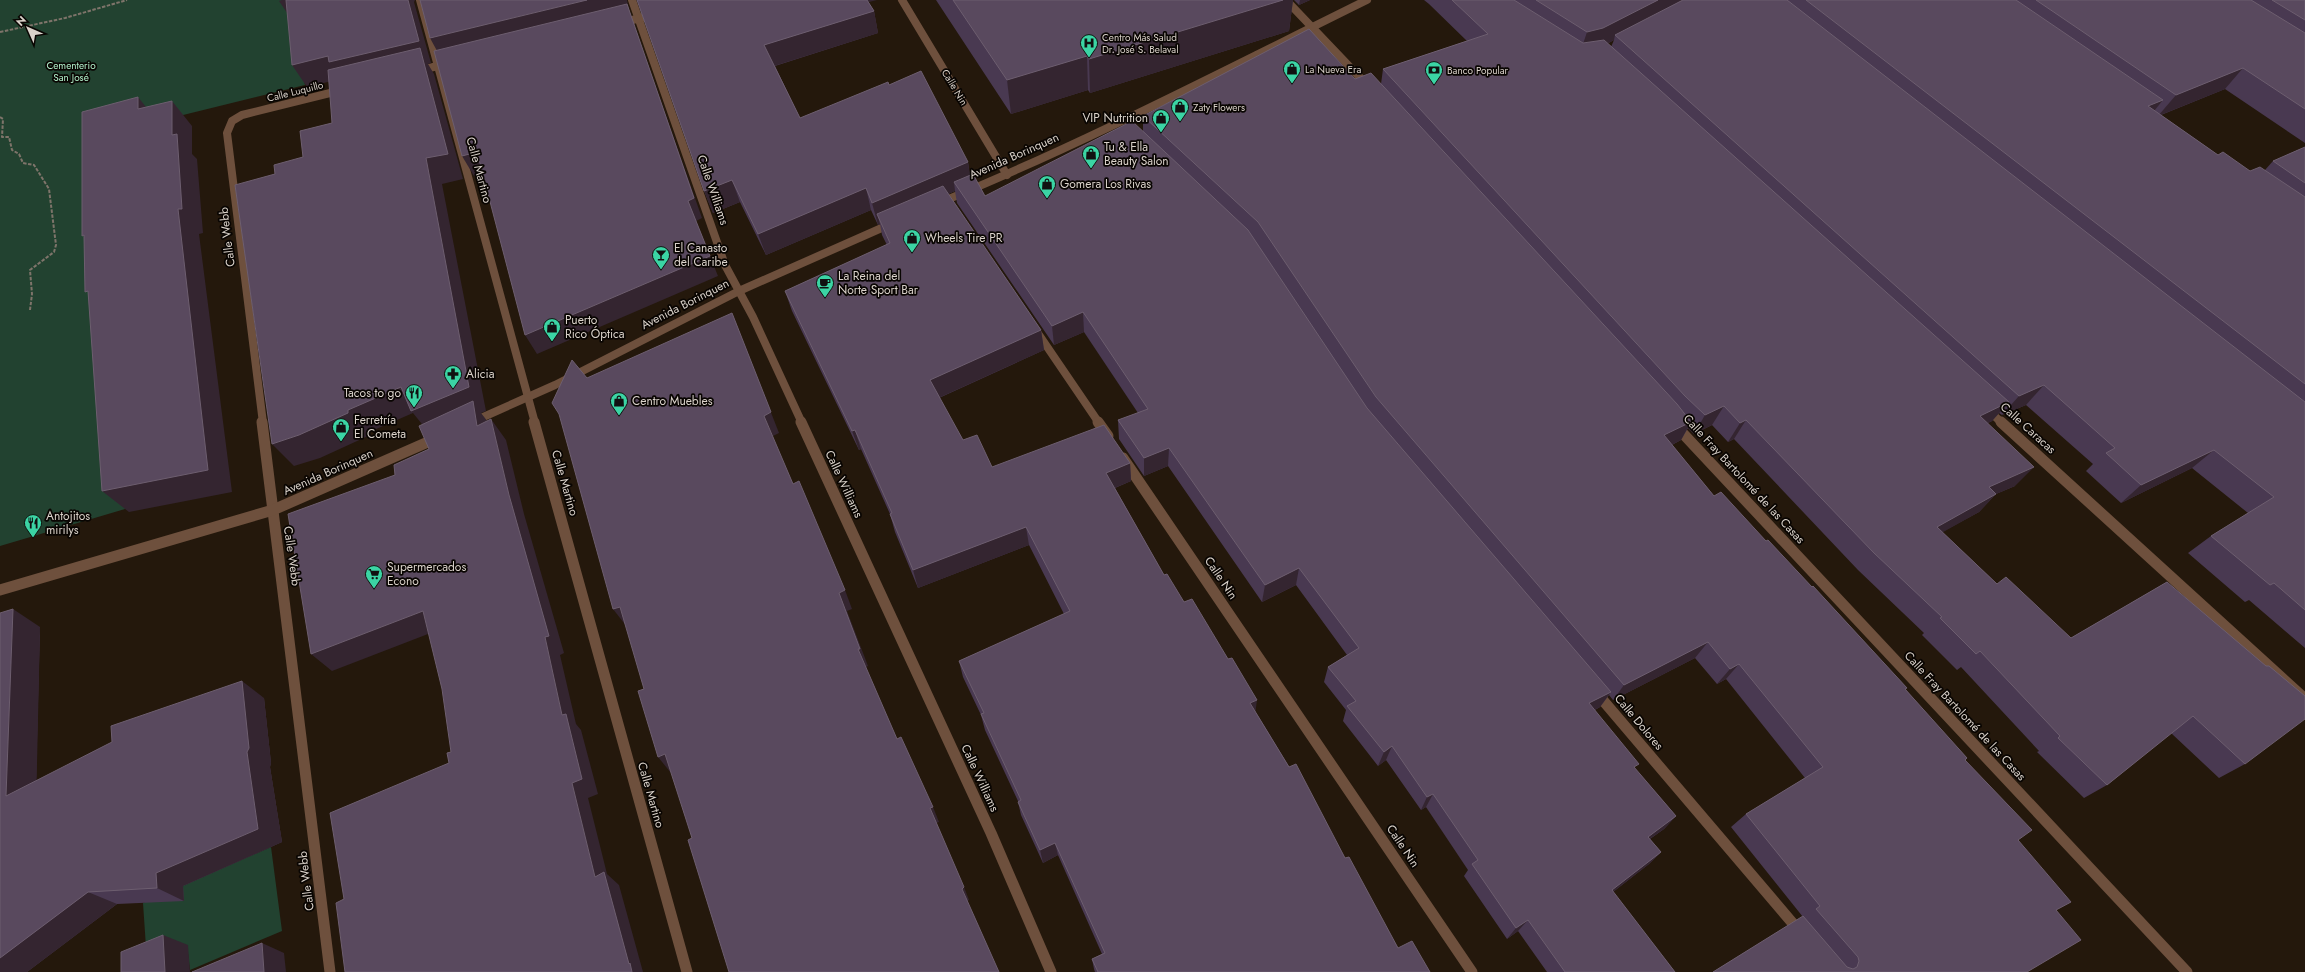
<svg xmlns="http://www.w3.org/2000/svg" width="2305" height="972" viewBox="0 0 2305 972" font-family="Jost,sans-serif">
<style>
.green{fill:#224230}
.lines{fill:none;stroke-linecap:round;stroke-linejoin:round}
.path{stroke:#7e746a;stroke-width:2;stroke-dasharray:3.5 1.5;stroke-linecap:butt}
.minor-far1{stroke:#6e503d;stroke-width:8}
.minor{stroke:#6e503d;stroke-width:11}
.wall{fill:#493951;fill-rule:evenodd}
.shaded-wall{fill:#342530}
.building{fill:#59495e;stroke:#6d5e6f}
.labels{text-anchor:middle;stroke-width:3.5;stroke-linejoin:round;paint-order:stroke}
.far-poi-label{font-size:10px;fill:#dad2ca;stroke:#090502;text-anchor:start}
.far-park-label{font-size:10px;fill:#b2f1cb;stroke:#090502}
.far-street-label{font-size:10px;fill:#dad2ca;stroke:#090502}
.poi-label{font-size:12px;fill:#dad2ca;stroke:#090502;text-anchor:start}
.street-label{font-size:12px;fill:#dad2ca;stroke:#090502}
</style>
<rect width="100%" height="100%" fill="#24180c"/>
<!-- green -->
<g class="green">
<path d="M 0,0 L 288,0 L 305,85 L 94,137 L 125,509 L 0,546 Z"/>
<path d="M 271,847 L 282,931 L 190,970 L 187,945 L 147,962 L 143,903 Z"/>
</g>
<g class="lines">
<!-- path -->
<g class="path">
<path d="M 0,32 L 65,18 L 127,0"/>
<path d="M 0,117 L 3,119 L 2,137 L 9,137 L 12,150 L 19,154 L 23,163 L 34,165 L 49,189 L 56,245 L 54,252 L 30,270 L 32,294 L 30,310"/>
</g>
<!-- minor-far1 -->
<g class="minor-far1">
<path d="M 420,0 L 535,423"/>
<path d="M 632,0 L 725,265 L 753,317 L 802,423"/>
<path d="M 902,0 L 1007,175"/>
<path d="M 1286,0 L 1369,87"/>
<path d="M 620,23 L 657,14"/>
<path d="M 417,71 L 450,63"/>
<path d="M 939,203 C 1085,143 1225,70 1367,0"/>
<path d="M 1035,329 L 1099,423"/>
<path d="M 1986,408 L 2002,423"/>
<path d="M 472,422 L 555,385 L 739,291 L 893,223"/>
<path d="M 263,423 L 227,133 L 232,121 L 242,115 L 342,90"/>
</g>
<!-- minor -->
<g class="minor">
<path d="M 262,422 L 330,972"/>
<path d="M 534,422 L 687,972"/>
<path d="M 801,422 L 991,833 L 1051,972"/>
<path d="M 1098,422 L 1108,436"/>
<path d="M 2001,422 L 2305,699"/>
<path d="M 1675,425 L 2187,972"/>
<path d="M 1123,458 L 1472,972"/>
<path d="M 0,590 L 273,510 L 437,438"/>
<path d="M 1595,691 L 1801,933"/>
</g>
</g>
<!-- wall -->
<g class="wall">
<path d="M 637,0 L 868,2 L 874,11 L 878,33 L 775,66 L 800,118 L 889,85 L 968,162 L 970,175 L 985,196 L 1143,132 L 1143,116 L 1355,79 L 1381,84 L 1383,69 L 1467,41 L 1429,4 L 1424,0 L 2305,0 L 2305,143 L 2225,89 L 2161,115 L 2218,155 L 2250,171 L 2265,170 L 2273,161 L 2305,147 L 2305,648 L 2249,600 L 2245,602 L 2188,553 L 2211,536 L 2248,513 L 2192,468 L 2121,503 L 2086,471 L 2093,464 L 2026,405 L 2002,415 L 1999,413 L 1992,421 L 1988,423 L 2015,486 L 1996,494 L 1979,512 L 1942,532 L 1997,584 L 2071,638 L 2167,582 L 2245,764 L 2219,778 L 2171,733 L 2107,785 L 2084,798 L 2037,752 L 2039,751 L 1961,667 L 1957,670 L 1922,635 L 1924,633 L 1858,570 L 1734,439 L 1728,442 L 1712,425 L 1694,434 L 1688,428 L 1681,440 L 1672,445 L 1714,496 L 1766,541 L 1905,689 L 1965,760 L 2018,840 L 2056,910 L 2027,972 L 1713,972 L 1803,917 L 1731,827 L 1746,814 L 1805,778 L 1726,679 L 1717,684 L 1695,658 L 1613,700 L 1609,695 L 1600,707 L 1595,710 L 1635,769 L 1676,816 L 1664,829 L 1650,839 L 1661,852 L 1649,864 L 1613,892 L 1675,972 L 1547,972 L 1518,931 L 1507,939 L 1464,876 L 1468,870 L 1426,807 L 1421,810 L 1386,760 L 1378,766 L 1343,721 L 1346,710 L 1324,682 L 1328,667 L 1347,655 L 1296,585 L 1262,602 L 1168,466 L 1144,476 L 1119,439 L 1118,420 L 1138,413 L 1084,332 L 1054,345 L 957,203 L 955,191 L 948,194 L 1041,330 L 1044,350 L 939,398 L 963,440 L 992,467 L 1130,463 L 1131,481 L 1115,488 L 1164,575 L 1184,602 L 1255,711 L 1345,858 L 1398,948 L 1430,972 L 1095,972 L 1094,969 L 1092,959 L 1102,954 L 1058,855 L 1043,863 L 1021,815 L 1018,802 L 1018,801 L 985,730 L 981,715 L 963,677 L 959,661 L 1064,614 L 1029,545 L 918,588 L 895,532 L 890,514 L 861,449 L 859,450 L 792,311 L 785,291 L 887,245 L 882,235 L 880,224 L 878,225 L 871,210 L 766,255 L 740,202 L 713,213 L 704,191 ZM 1614,40 L 1611,47 L 1607,44 Z"/>
<path d="M 936,0 L 1293,0 L 1289,31 L 1090,93 L 1088,90 L 1011,114 Z"/>
<path d="M 1294,0 L 1310,0 L 1299,5 Z"/>
<path d="M 40,627 L 36,781 L 264,698 L 271,763 L 270,767 L 282,842 L 183,886 L 184,901 L 117,904 L 27,972 L 0,972 Z"/>
</g>
<!-- shaded-wall -->
<g class="shaded-wall">
<path d="M 282,0 L 286,0 L 294,23 L 279,1 Z"/>
<path d="M 408,0 L 415,0 L 414,2 L 431,63 L 428,64 L 434,74 L 463,179 L 442,184 L 486,411 L 481,413 L 488,422 L 493,446 L 430,434 L 413,413 L 367,433 L 368,436 L 320,458 L 294,466 L 272,444 L 299,435 L 340,79 L 307,87 L 292,65 Z"/>
<path d="M 587,0 L 627,0 L 630,14 L 702,218 L 696,221 L 718,276 L 537,354 L 525,335 L 710,256 L 442,60 L 430,38 Z"/>
<path d="M 860,0 L 877,0 L 861,4 Z"/>
<path d="M 1277,0 L 1293,0 L 1289,31 L 1090,93 L 1089,59 Z"/>
<path d="M 1300,0 L 1310,0 L 1299,5 Z"/>
<path d="M 1658,0 L 1691,0 L 1615,35 L 1614,40 L 1596,50 L 1580,53 L 1587,32 Z"/>
<path d="M 874,11 L 878,33 L 771,67 L 764,45 Z"/>
<path d="M 1087,56 L 1088,90 L 1011,114 L 1007,80 Z"/>
<path d="M 2243,68 L 2225,89 L 2158,116 L 2176,95 Z"/>
<path d="M 138,97 L 158,122 L 138,109 Z"/>
<path d="M 2163,100 L 2146,121 L 2148,106 Z"/>
<path d="M 172,101 L 192,126 L 192,154 L 197,159 L 203,233 L 199,234 L 232,492 L 129,512 L 102,491 L 178,209 L 172,135 Z"/>
<path d="M 477,152 L 489,173 L 474,176 L 462,156 Z"/>
<path d="M 968,162 L 971,184 L 954,182 L 955,191 L 881,223 L 877,214 L 880,224 L 878,225 L 872,203 Z"/>
<path d="M 732,180 L 740,202 L 713,213 L 704,191 Z"/>
<path d="M 866,188 L 871,210 L 766,255 L 758,234 Z"/>
<path d="M 1083,312 L 1084,332 L 1054,345 L 1052,326 Z"/>
<path d="M 732,313 L 779,433 L 773,436 L 764,416 Z"/>
<path d="M 1041,330 L 1044,350 L 934,400 L 930,380 Z"/>
<path d="M 2044,385 L 2026,405 L 2002,415 L 2019,396 Z"/>
<path d="M 2009,402 L 1992,421 L 1963,435 L 1980,416 Z"/>
<path d="M 1724,406 L 1712,425 L 1694,434 L 1705,415 Z"/>
<path d="M 491,419 L 506,440 L 524,514 L 564,653 L 560,655 L 576,724 L 581,730 L 598,794 L 588,798 L 607,874 L 619,885 L 643,972 L 632,972 L 595,877 L 572,783 L 562,715 L 545,637 L 509,495 Z"/>
<path d="M 1746,420 L 1734,439 L 1728,442 L 1740,423 Z"/>
<path d="M 1691,422 L 1681,440 L 1654,454 L 1664,435 Z"/>
<path d="M 855,430 L 861,449 L 859,450 L 852,431 Z"/>
<path d="M 1169,448 L 1168,466 L 1144,476 L 1144,458 Z"/>
<path d="M 2214,450 L 2192,468 L 2121,503 L 2141,485 Z"/>
<path d="M 1130,463 L 1131,481 L 1107,491 L 1106,473 Z"/>
<path d="M 2034,467 L 2015,486 L 1996,494 L 1979,512 L 1920,545 L 1937,527 L 1989,487 Z"/>
<path d="M 1026,527 L 1029,545 L 918,588 L 913,570 Z"/>
<path d="M 1299,568 L 1296,585 L 1262,602 L 1265,585 Z"/>
<path d="M 845,590 L 852,609 L 847,611 L 868,666 L 866,667 L 858,649 L 839,593 Z"/>
<path d="M 620,607 L 627,627 L 613,609 Z"/>
<path d="M 13,609 L 40,627 L 36,810 L 6,796 Z"/>
<path d="M 423,611 L 441,629 L 332,671 L 311,654 Z"/>
<path d="M 1708,642 L 1695,658 L 1613,700 L 1624,685 Z"/>
<path d="M 1739,664 L 1726,679 L 1717,684 L 1730,669 Z"/>
<path d="M 242,681 L 264,698 L 271,763 L 270,767 L 282,842 L 183,886 L 184,901 L 157,888 L 156,873 Z"/>
<path d="M 1611,692 L 1600,707 L 1579,718 L 1589,703 Z"/>
<path d="M 1257,700 L 1255,715 L 1250,703 Z"/>
<path d="M 1392,746 L 1386,760 L 1378,766 L 1384,752 Z"/>
<path d="M 665,754 L 671,773 L 658,757 Z"/>
<path d="M 1433,794 L 1426,807 L 1421,810 L 1427,797 Z"/>
<path d="M 933,807 L 939,822 L 936,823 L 930,808 Z"/>
<path d="M 1676,816 L 1664,829 L 1635,849 L 1648,837 Z"/>
<path d="M 1055,843 L 1058,855 L 1043,863 L 1040,850 Z"/>
<path d="M 1661,852 L 1649,864 L 1600,902 L 1612,890 Z"/>
<path d="M 964,887 L 969,900 L 967,901 L 962,889 Z"/>
<path d="M 88,892 L 117,904 L 27,972 L 0,972 L 0,958 Z"/>
<path d="M 1528,920 L 1518,931 L 1507,939 L 1516,928 Z"/>
<path d="M 163,935 L 188,945 L 190,972 L 165,972 Z"/>
<path d="M 262,943 L 284,953 L 286,972 L 264,972 Z"/>
</g>
<!-- building -->
<g class="building">
<path d="M 286,0 L 408,0 L 419,41 L 329,62 L 328,56 L 292,65 Z"/>
<path d="M 420,0 L 587,0 L 430,38 Z"/>
<path d="M 637,0 L 867,0 L 874,11 L 764,45 L 800,118 L 888,82 L 889,85 L 921,71 L 968,162 L 872,203 L 866,188 L 758,234 L 732,180 L 704,191 Z"/>
<path d="M 953,0 L 1283,0 L 1089,59 L 1087,56 L 1007,80 Z"/>
<path d="M 1452,0 L 1514,0 L 1583,43 L 1604,40 L 2009,402 L 1980,416 L 2034,467 L 1989,487 L 1996,494 L 1937,527 L 1997,584 L 2006,577 L 2071,638 L 2167,582 L 2266,666 L 2269,666 L 2305,696 L 2305,719 L 2245,764 L 2193,716 L 2107,785 L 2058,738 L 2060,736 L 1980,651 L 1976,654 L 1940,618 L 1942,617 L 1874,553 L 1746,420 L 1740,423 L 1724,406 L 1705,415 L 1685,396 L 1383,69 L 1488,34 Z"/>
<path d="M 1536,0 L 1658,0 L 1603,28 L 1587,32 Z"/>
<path d="M 1683,0 L 1787,0 L 2305,402 L 2305,610 L 2274,583 L 2270,585 L 2211,536 L 2274,497 L 2214,450 L 2141,485 L 2106,453 L 2115,448 L 2044,385 L 2019,396 L 1615,35 Z"/>
<path d="M 1806,0 L 2016,0 L 2163,100 L 2148,106 L 2218,155 L 2223,152 L 2250,171 L 2260,167 L 2305,197 L 2305,384 Z"/>
<path d="M 2036,0 L 2251,0 L 2305,33 L 2305,109 L 2243,68 L 2176,95 Z"/>
<path d="M 2272,0 L 2305,0 L 2305,20 Z"/>
<path d="M 627,4 L 694,198 L 688,201 L 710,256 L 525,335 L 477,152 L 462,156 L 434,51 Z"/>
<path d="M 1309,29 L 1355,79 L 1371,73 L 1677,404 L 1691,422 L 1664,435 L 1714,496 L 1721,492 L 1766,541 L 1768,540 L 1812,587 L 1813,586 L 1907,688 L 1905,689 L 1967,758 L 1965,760 L 2032,830 L 2018,840 L 2071,902 L 2056,910 L 2081,940 L 2027,972 L 1713,972 L 1803,916 L 1847,967 L 1853,969 L 1857,967 L 1859,961 L 1858,957 L 1816,909 L 1820,906 L 1746,814 L 1823,767 L 1739,664 L 1730,669 L 1708,642 L 1624,685 L 1376,397 L 1258,222 L 1143,116 Z"/>
<path d="M 420,48 L 448,154 L 426,158 L 469,387 L 411,411 L 401,387 L 348,410 L 348,413 L 299,435 L 272,444 L 235,185 L 275,174 L 274,165 L 303,157 L 300,131 L 332,123 L 328,70 Z"/>
<path d="M 138,97 L 138,109 L 172,101 L 172,135 L 177,134 L 182,209 L 178,209 L 208,470 L 102,491 L 88,291 L 85,292 L 84,235 L 82,236 L 82,112 Z"/>
<path d="M 1132,121 L 1248,230 L 1367,408 L 1611,692 L 1589,703 L 1639,764 L 1634,767 L 1676,816 L 1648,837 L 1661,852 L 1612,890 L 1675,972 L 1565,972 L 1528,920 L 1516,928 L 1472,864 L 1478,860 L 1433,794 L 1427,797 L 1392,746 L 1384,752 L 1347,706 L 1356,701 L 1328,667 L 1359,648 L 1299,568 L 1265,585 L 1169,448 L 1144,458 L 1118,420 L 1148,409 L 1083,312 L 1052,326 L 954,182 L 973,174 L 985,196 Z"/>
<path d="M 2305,147 L 2305,183 L 2273,161 Z"/>
<path d="M 943,186 L 1041,330 L 930,380 L 963,440 L 977,435 L 992,467 L 1104,425 L 1130,463 L 1106,473 L 1164,575 L 1167,574 L 1184,602 L 1192,599 L 1228,659 L 1232,658 L 1257,700 L 1250,703 L 1289,767 L 1296,764 L 1345,858 L 1349,857 L 1398,948 L 1412,941 L 1430,972 L 1098,972 L 1092,959 L 1105,953 L 1055,843 L 1040,850 L 1018,802 L 1021,800 L 981,714 L 984,713 L 959,661 L 1070,611 L 1026,527 L 913,570 L 890,514 L 892,513 L 855,430 L 852,431 L 785,291 L 890,243 L 877,214 Z"/>
<path d="M 732,313 L 771,412 L 764,416 L 793,484 L 799,481 L 845,590 L 839,593 L 860,649 L 858,649 L 897,739 L 901,737 L 933,807 L 930,808 L 964,887 L 962,889 L 999,972 L 729,972 L 688,840 L 692,838 L 665,754 L 658,757 L 638,691 L 644,689 L 620,607 L 613,609 L 559,414 L 552,403 L 572,360 L 587,378 Z"/>
<path d="M 473,401 L 477,426 L 491,419 L 509,495 L 549,636 L 545,637 L 562,715 L 566,714 L 582,779 L 572,783 L 595,877 L 604,872 L 629,964 L 630,963 L 632,972 L 345,972 L 336,903 L 344,899 L 330,813 L 449,763 L 447,753 L 451,752 L 442,689 L 423,611 L 311,654 L 288,514 L 395,475 L 394,465 L 429,449 L 419,426 Z"/>
<path d="M 13,609 L 6,796 L 112,742 L 111,726 L 242,681 L 249,748 L 247,752 L 258,829 L 156,873 L 157,888 L 88,892 L 0,958 L 0,613 Z"/>
<path d="M 163,935 L 165,972 L 121,972 L 121,952 Z"/>
<path d="M 262,943 L 264,972 L 192,972 Z"/>
</g>
<!-- icons -->
<defs>
<g id="hospital-pin" transform="scale(0.9)"><path d="M0 17L-7.5 6A9.5 9.5 0 1 1 7.5 6Z" fill="#3bd4a4" stroke="#090502"/><path d="M-5-5h3v3.5h4V-5h3V5h-3V1.5h-4V5h-3Z" fill="#111"/></g>
<g id="shop-pin" transform="scale(0.9)"><path d="M0 17L-7.5 6A9.5 9.5 0 1 1 7.5 6Z" fill="#3bd4a4" stroke="#090502"/><path d="M-5-2.5h2.3a2.7 3.5 0 0 1 5.4 0H5L5.5 6h-11ZM-1.5-2.5h3a1.5 2.3 0 0 0-3 0Z" fill="#111"/></g>
<g id="bank-pin" transform="scale(0.9)"><path d="M0 17L-7.5 6A9.5 9.5 0 1 1 7.5 6Z" fill="#3bd4a4" stroke="#090502"/><path d="M-6-4H6V4H-6ZM0-2.3a2.3 2.3 0 1 0 0 4.6a2.3 2.3 0 1 0 0-4.6Z" fill="#111"/></g>
<g id="bar-pin" transform="scale(0.9)"><path d="M0 17L-7.5 6A9.5 9.5 0 1 1 7.5 6Z" fill="#3bd4a4" stroke="#090502"/><path d="M-6-5H6L.8 .8V4.5H3.5V6h-7V4.5H-.8V.8Z" fill="#111"/></g>
<g id="cafe-pin" transform="scale(0.9)"><path d="M0 17L-7.5 6A9.5 9.5 0 1 1 7.5 6Z" fill="#3bd4a4" stroke="#090502"/><path d="M-5.5-4.5H6V0H3Q3 3.5 0 3.5H-2.5Q-5.5 3.5-5.5 0ZM3-3.2v2h1.7v-2ZM-6 4.5H4V6H-6Z" fill="#111"/></g>
<g id="pharmacy-pin" transform="scale(0.9)"><path d="M0 17L-7.5 6A9.5 9.5 0 1 1 7.5 6Z" fill="#3bd4a4" stroke="#090502"/><path d="M-2-6h4v4h4v4h-4v4h-4v-4h-4v-4h4Z" fill="#111"/></g>
<g id="restaurant-pin" transform="scale(0.9)"><path d="M0 17L-7.5 6A9.5 9.5 0 1 1 7.5 6Z" fill="#3bd4a4" stroke="#090502"/><path d="M-5-6h1v4h1v-4h1v4h1v-4h1v5L-1.5 .5V6h-2V.5L-5-1ZM5-6V6H3V1.5H1.5Q1.5-4 5-6Z" fill="#111"/></g>
<g id="supermarket-pin" transform="scale(0.9)"><path d="M0 17L-7.5 6A9.5 9.5 0 1 1 7.5 6Z" fill="#3bd4a4" stroke="#090502"/><path d="M-6-5.5h2.5l.6 2H6L4.5 2H-2.5L-4.4-4H-6ZM-1.5 3.2a1.3 1.3 0 1 0 .1 0ZM3 3.2a1.3 1.3 0 1 0 .1 0Z" fill="#111"/></g>
</defs>
<g fill-rule="evenodd">
<use href="#hospital-pin" x="1089" y="43"/>
<use href="#shop-pin" x="1292" y="69"/>
<use href="#bank-pin" x="1434" y="70"/>
<use href="#shop-pin" x="1180" y="107"/>
<use href="#shop-pin" x="1161" y="118"/>
<use href="#shop-pin" x="1091" y="154"/>
<use href="#shop-pin" x="1047" y="184"/>
<use href="#shop-pin" x="912" y="238"/>
<use href="#bar-pin" x="661" y="255"/>
<use href="#cafe-pin" x="825" y="283"/>
<use href="#shop-pin" x="552" y="327"/>
<use href="#pharmacy-pin" x="453" y="374"/>
<use href="#restaurant-pin" x="414" y="393"/>
<use href="#shop-pin" x="619" y="401"/>
<use href="#shop-pin" x="341" y="427"/>
<use href="#restaurant-pin" x="33" y="523"/>
<use href="#supermarket-pin" x="374" y="574"/>
</g>
<g class="labels">
<!-- far-poi labels -->
<g class="far-poi-label">
<text x="1102" y="41">Centro Más Salud<tspan x="1102" dy="12">Dr. José S. Belaval</tspan></text>
<text x="1305" y="73">La Nueva Era</text>
<text x="1447" y="74">Banco Popular</text>
<text x="1193" y="111">Zaty Flowers</text>
</g>
<!-- far-park labels -->
<g class="far-park-label">
<text x="71" y="69">Cementerio<tspan x="71" dy="12">San José</tspan></text>
</g>
<!-- far-street labels -->
<g class="far-street-label">
<text transform="translate(955 87) rotate(59)" y="4">Calle Nin</text>
<text transform="translate(295 91) rotate(-14)" y="4">Calle Luquillo</text>
</g>
<!-- poi labels -->
<g class="poi-label">
<text x="1148" y="122" text-anchor="end">VIP Nutrition</text>
<text x="1104" y="151">Tu &amp; Ella<tspan x="1104" dy="14">Beauty Salon</tspan></text>
<text x="1060" y="188">Gomera Los Rivas</text>
<text x="925" y="242">Wheels Tire PR</text>
<text x="674" y="252">El Canasto<tspan x="674" dy="14">del Caribe</tspan></text>
<text x="838" y="280">La Reina del<tspan x="838" dy="14">Norte Sport Bar</tspan></text>
<text x="565" y="324">Puerto<tspan x="565" dy="14">Rico Óptica</tspan></text>
<text x="466" y="378">Alicia</text>
<text x="401" y="397" text-anchor="end">Tacos to go</text>
<text x="632" y="405">Centro Muebles</text>
<text x="354" y="424">Ferretría<tspan x="354" dy="14">El Cometa</tspan></text>
<text x="46" y="520">Antojitos<tspan x="46" dy="14">mirilys</tspan></text>
<text x="387" y="571">Supermercados<tspan x="387" dy="14">Econo</tspan></text>
</g>
<!-- street labels -->
<g class="street-label">
<text transform="translate(1014 156) rotate(-24)" y="4">Avenida Borinquen</text>
<text transform="translate(479 170) rotate(75)" y="4">Calle Martino</text>
<text transform="translate(713 190) rotate(71)" y="4">Calle Williams</text>
<text transform="translate(227 237) rotate(-97)" y="4">Calle Webb</text>
<text transform="translate(685 304) rotate(-27)" y="4">Avenida Borinquen</text>
<text transform="translate(2028 428) rotate(42)" y="4">Calle Caracas</text>
<text transform="translate(328 472) rotate(-24)" y="4">Avenida Borinquen</text>
<text transform="translate(1744 479) rotate(47)" y="4">Calle Fray Bartolomé de las Casas</text>
<text transform="translate(565 483) rotate(74)" y="4">Calle Martino</text>
<text transform="translate(844 484) rotate(65)" y="4">Calle Williams</text>
<text transform="translate(292 556) rotate(82)" y="4">Calle Webb</text>
<text transform="translate(1221 578) rotate(56)" y="4">Calle Nin</text>
<text transform="translate(1965 716) rotate(47)" y="4">Calle Fray Bartolomé de las Casas</text>
<text transform="translate(1639 722) rotate(50)" y="4">Calle Dolores</text>
<text transform="translate(980 778) rotate(65)" y="4">Calle Williams</text>
<text transform="translate(651 795) rotate(74)" y="4">Calle Martino</text>
<text transform="translate(1403 846) rotate(56)" y="4">Calle Nin</text>
<text transform="translate(306 881) rotate(-97)" y="4">Calle Webb</text>
</g>
</g>
<!-- north arrow -->
<g transform="translate(28 28) rotate(315)" stroke="#090502" stroke-width="3" paint-order="stroke">
<path d="M0-3L7 15L0 10L-7 15Z" fill="#dad2ca"/>
<text y="-6" font-size="11" font-weight="bold" text-anchor="middle" fill="#dad2ca">N</text>
</g>
</svg>
